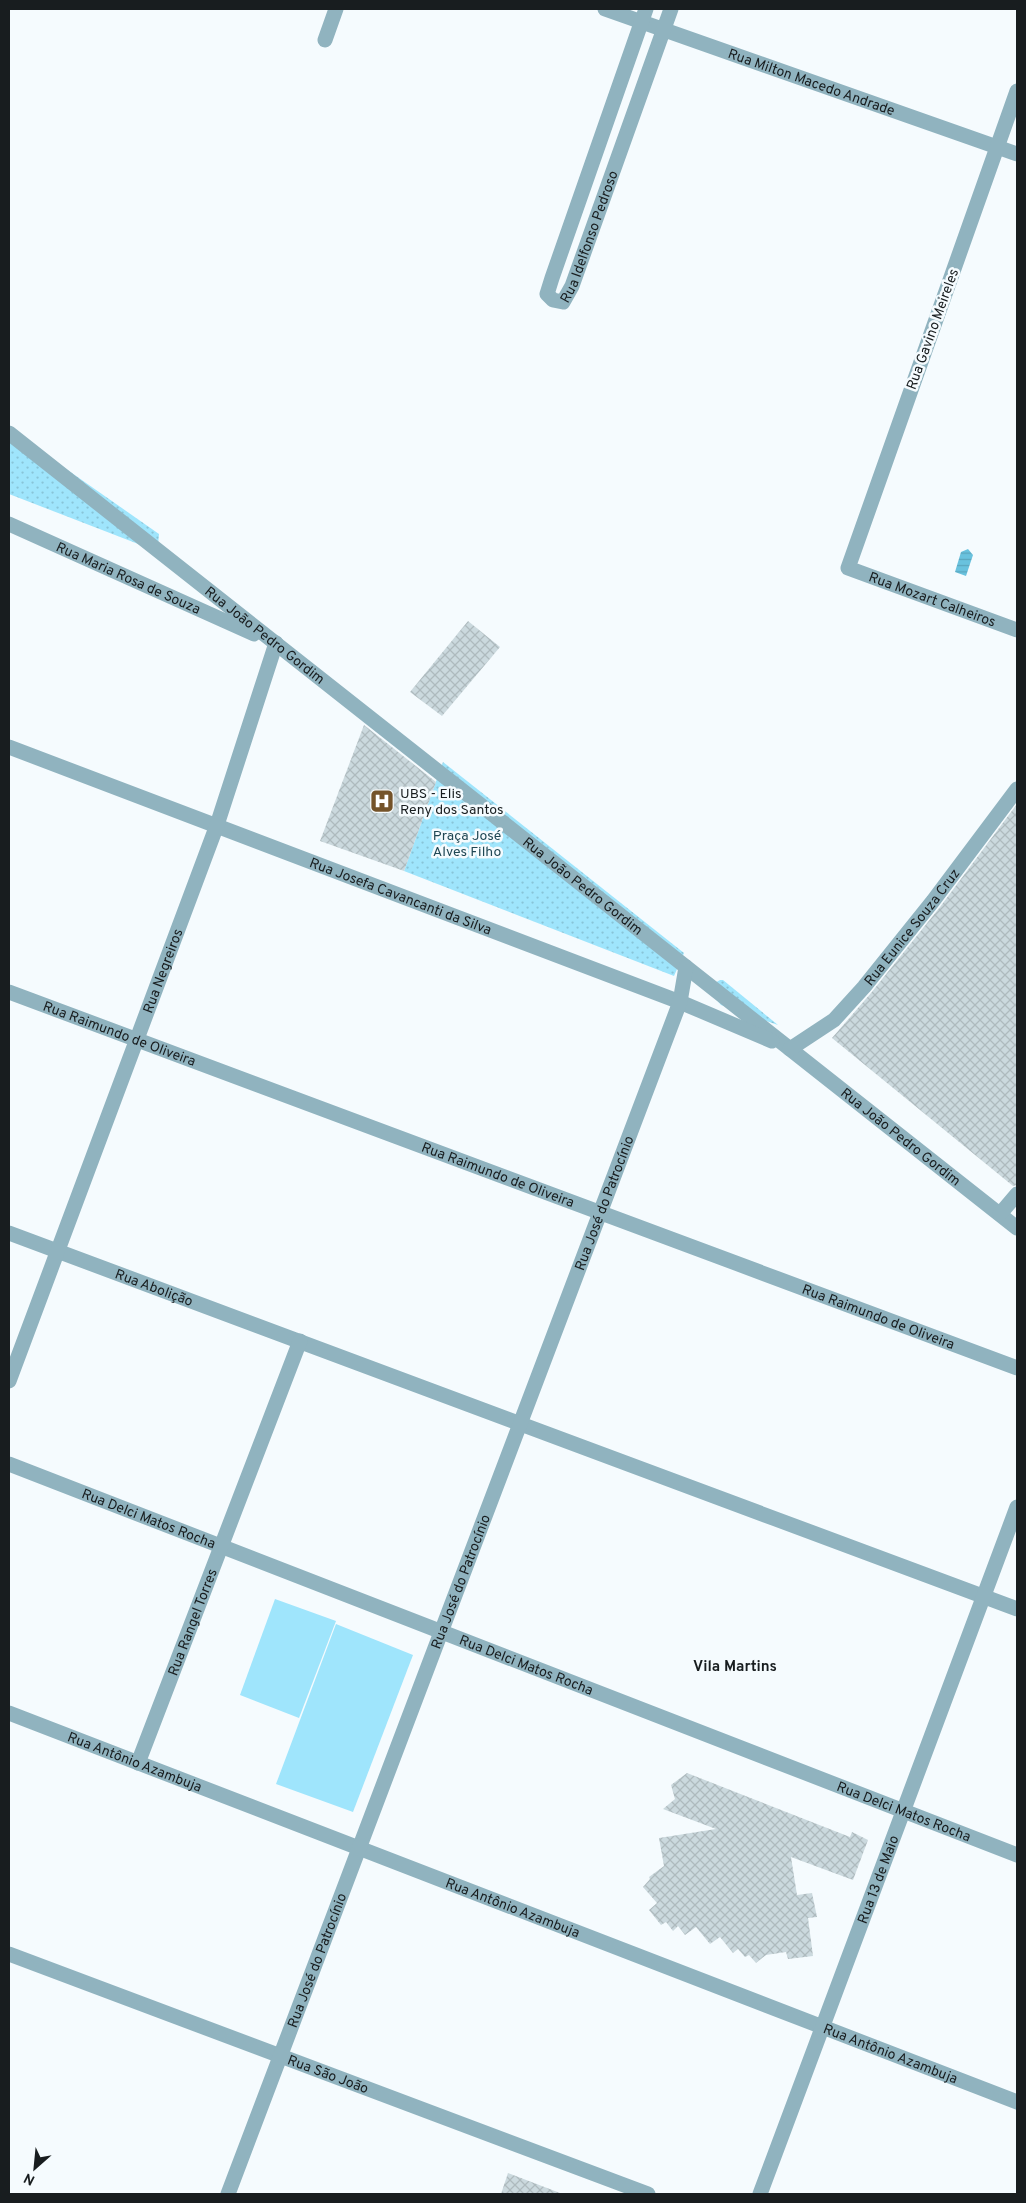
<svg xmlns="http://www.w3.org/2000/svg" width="1026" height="2203" viewBox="0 0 1026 2203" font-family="Overpass,sans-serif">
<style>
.grass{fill:url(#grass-dots)}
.garden{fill:#9fe5fc}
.water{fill:url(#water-rules)}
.building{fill:url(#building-cross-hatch)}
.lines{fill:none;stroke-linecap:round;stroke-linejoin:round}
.minor{stroke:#90b3bf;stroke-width:15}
.labels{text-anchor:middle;stroke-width:5;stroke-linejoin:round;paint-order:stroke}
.street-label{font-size:14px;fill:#181d1f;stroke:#f5fbfe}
.poi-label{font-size:14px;fill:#181d1f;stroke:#f5fbfe;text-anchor:start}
.park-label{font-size:14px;fill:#1f4754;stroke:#f5fbfe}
.neighbourhood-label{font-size:15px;font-weight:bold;fill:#181d1f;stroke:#f5fbfe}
</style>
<defs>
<pattern id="grass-dots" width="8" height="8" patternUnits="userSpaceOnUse" patternTransform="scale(1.25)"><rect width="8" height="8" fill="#9fe5fc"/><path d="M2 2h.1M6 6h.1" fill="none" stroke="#88c4d8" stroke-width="1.8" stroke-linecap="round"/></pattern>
<pattern id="water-rules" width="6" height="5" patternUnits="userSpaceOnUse" patternTransform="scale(1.25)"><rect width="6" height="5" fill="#69c2de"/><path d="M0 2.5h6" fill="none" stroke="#5aa6be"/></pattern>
<pattern id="building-cross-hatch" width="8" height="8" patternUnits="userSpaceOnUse" patternTransform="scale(1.25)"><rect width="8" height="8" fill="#cbd9de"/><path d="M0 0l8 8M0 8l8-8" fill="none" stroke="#aebabe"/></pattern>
</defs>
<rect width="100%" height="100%" fill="#f5fbfe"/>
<!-- grass -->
<g class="grass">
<path d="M 9,429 L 159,534 L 158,546 L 146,547 L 9,494 Z"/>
<path d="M 443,762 L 684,953 L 674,976 L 404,871 Z"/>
<path d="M 720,980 L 723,980 L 778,1025 L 721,1005 L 709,991 L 713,984 Z"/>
</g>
<!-- garden -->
<g class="garden">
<path d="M 275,1599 L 336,1621 L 299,1718 L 240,1695 Z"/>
<path d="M 336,1624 L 413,1655 L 353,1812 L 276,1784 Z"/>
</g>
<!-- water -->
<path class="water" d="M 968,549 L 973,555 L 966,576 L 955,572 L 961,552 Z"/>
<!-- building -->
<g class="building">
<path d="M 468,621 L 500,647 L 442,716 L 410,692 Z"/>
<path d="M 364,725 L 436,782 L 404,871 L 320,841 Z"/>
<path d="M 1017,804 L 1017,1185 L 1013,1186 L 832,1038 L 871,993 L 940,907 Z"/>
<path d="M 687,1773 L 850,1837 L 852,1832 L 868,1840 L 853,1880 L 791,1857 L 797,1895 L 812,1893 L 817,1917 L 808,1918 L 813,1956 L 788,1959 L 786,1952 L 766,1955 L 756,1963 L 749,1955 L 745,1957 L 738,1949 L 733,1953 L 720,1937 L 710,1944 L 696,1927 L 685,1935 L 678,1926 L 673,1931 L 666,1922 L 661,1925 L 649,1910 L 657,1903 L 643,1887 L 650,1879 L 649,1877 L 664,1866 L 659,1838 L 716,1829 L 663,1809 L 675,1799 L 671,1785 Z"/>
<path d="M 508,2173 L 560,2193 L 560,2194 L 501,2194 Z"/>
</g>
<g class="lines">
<!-- minor -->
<g class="minor">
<path id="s1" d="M 605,9 L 1017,154"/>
<path id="s2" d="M 646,9 L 552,278 L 547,294 L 553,300 L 563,302 L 572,286 L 671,9"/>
<path d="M 325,40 L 336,9"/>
<path id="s3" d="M 1017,91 L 848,568 L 1017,630"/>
<path id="s4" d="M 9,433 L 1017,1228"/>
<path id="s5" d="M 9,524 L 254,634"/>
<path id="s6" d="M 9,747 L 680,1002 L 772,1041"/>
<path id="s7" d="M 9,992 L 1017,1368"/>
<path id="s8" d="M 790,1049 L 834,1020 L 864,987 L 933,901 L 1017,789"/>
<path d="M 1000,1214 L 1017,1194"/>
<path id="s9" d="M 9,1233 L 1017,1609"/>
<path id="s10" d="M 9,1381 L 217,825 L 276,643"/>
<path id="s11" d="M 9,1464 L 1017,1855"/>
<path id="s12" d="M 9,1713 L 1017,2102"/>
<path id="s13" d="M 138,1763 L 300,1341"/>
<path id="s14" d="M 9,1954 L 648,2194"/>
<path id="s15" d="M 228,2194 L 680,1002 L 686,967"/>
<path id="s16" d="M 760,2194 L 1017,1507"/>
</g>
</g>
<!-- icons -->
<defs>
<g id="hospital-square" transform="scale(1.25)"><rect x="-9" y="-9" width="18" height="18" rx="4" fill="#74532a" stroke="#f5fbfe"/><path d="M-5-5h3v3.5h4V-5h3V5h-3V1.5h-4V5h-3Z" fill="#fff"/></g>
</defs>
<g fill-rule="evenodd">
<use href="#hospital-square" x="382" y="801"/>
</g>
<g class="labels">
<!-- street labels -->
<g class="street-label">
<text dy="5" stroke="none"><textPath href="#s1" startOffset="219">Rua Milton Macedo Andrade</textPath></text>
<text dy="5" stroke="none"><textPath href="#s2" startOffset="391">Rua Idelfonso Pedroso</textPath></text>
<text transform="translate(932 329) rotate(-70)" y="5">Rua Gavino Meireles</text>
<text dy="5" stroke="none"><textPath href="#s5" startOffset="131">Rua Maria Rosa de Souza</textPath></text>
<text dy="5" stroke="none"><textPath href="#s3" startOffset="596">Rua Mozart Calheiros</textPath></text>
<text dy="5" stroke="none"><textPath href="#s4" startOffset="326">Rua João Pedro Gordim</textPath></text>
<text dy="5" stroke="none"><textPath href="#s4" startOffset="731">Rua João Pedro Gordim</textPath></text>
<text dy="5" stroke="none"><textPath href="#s6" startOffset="419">Rua Josefa Cavancanti da Silva</textPath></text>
<text dy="5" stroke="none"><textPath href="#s8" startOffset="174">Rua Eunice Souza Cruz</textPath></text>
<text dy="5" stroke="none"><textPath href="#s10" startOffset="438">Rua Negreiros</textPath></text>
<text dy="5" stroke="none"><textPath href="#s7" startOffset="118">Rua Raimundo de Oliveira</textPath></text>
<text dy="5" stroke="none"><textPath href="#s4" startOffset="1136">Rua João Pedro Gordim</textPath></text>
<text dy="5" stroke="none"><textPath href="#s7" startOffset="522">Rua Raimundo de Oliveira</textPath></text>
<text dy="5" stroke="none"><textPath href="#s15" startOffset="1060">Rua José do Patrocínio</textPath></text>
<text dy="5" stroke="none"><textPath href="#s9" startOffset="155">Rua Abolição</textPath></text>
<text dy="5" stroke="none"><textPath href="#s7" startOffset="928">Rua Raimundo de Oliveira</textPath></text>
<text dy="5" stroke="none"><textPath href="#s11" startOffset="150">Rua Delci Matos Rocha</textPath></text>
<text dy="5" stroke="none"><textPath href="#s15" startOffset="655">Rua José do Patrocínio</textPath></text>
<text dy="5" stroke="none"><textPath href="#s13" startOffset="151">Rua Rangel Torres</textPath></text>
<text dy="5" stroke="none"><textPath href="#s11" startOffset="555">Rua Delci Matos Rocha</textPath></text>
<text dy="5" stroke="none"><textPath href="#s12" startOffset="135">Rua Antônio Azambuja</textPath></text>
<text dy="5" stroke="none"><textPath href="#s11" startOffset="960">Rua Delci Matos Rocha</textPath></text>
<text dy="5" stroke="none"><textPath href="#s16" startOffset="336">Rua 13 de Maio</textPath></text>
<text dy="5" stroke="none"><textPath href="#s12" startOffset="540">Rua Antônio Azambuja</textPath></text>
<text dy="5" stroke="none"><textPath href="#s15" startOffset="250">Rua José do Patrocínio</textPath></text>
<text dy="5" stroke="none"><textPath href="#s12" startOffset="945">Rua Antônio Azambuja</textPath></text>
<text dy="5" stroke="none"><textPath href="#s14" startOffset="341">Rua São João</textPath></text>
</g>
<!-- poi labels -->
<g class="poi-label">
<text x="400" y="798">UBS - Elis<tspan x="400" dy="16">Reny dos Santos</tspan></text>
</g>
<!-- park labels -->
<g class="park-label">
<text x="467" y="840">Praça José<tspan x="467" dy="16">Alves Filho</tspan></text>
</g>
<!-- neighbourhood labels -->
<g class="neighbourhood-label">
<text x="735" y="1671">Vila Martins</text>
</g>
</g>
<!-- border -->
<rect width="1026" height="2203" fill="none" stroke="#181d1f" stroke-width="20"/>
<!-- north arrow -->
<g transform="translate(35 2168) rotate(207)" stroke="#f5fbfe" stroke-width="4" paint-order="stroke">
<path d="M0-4L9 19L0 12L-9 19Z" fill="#181d1f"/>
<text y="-8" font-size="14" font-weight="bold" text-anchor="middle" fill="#181d1f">N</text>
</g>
</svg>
